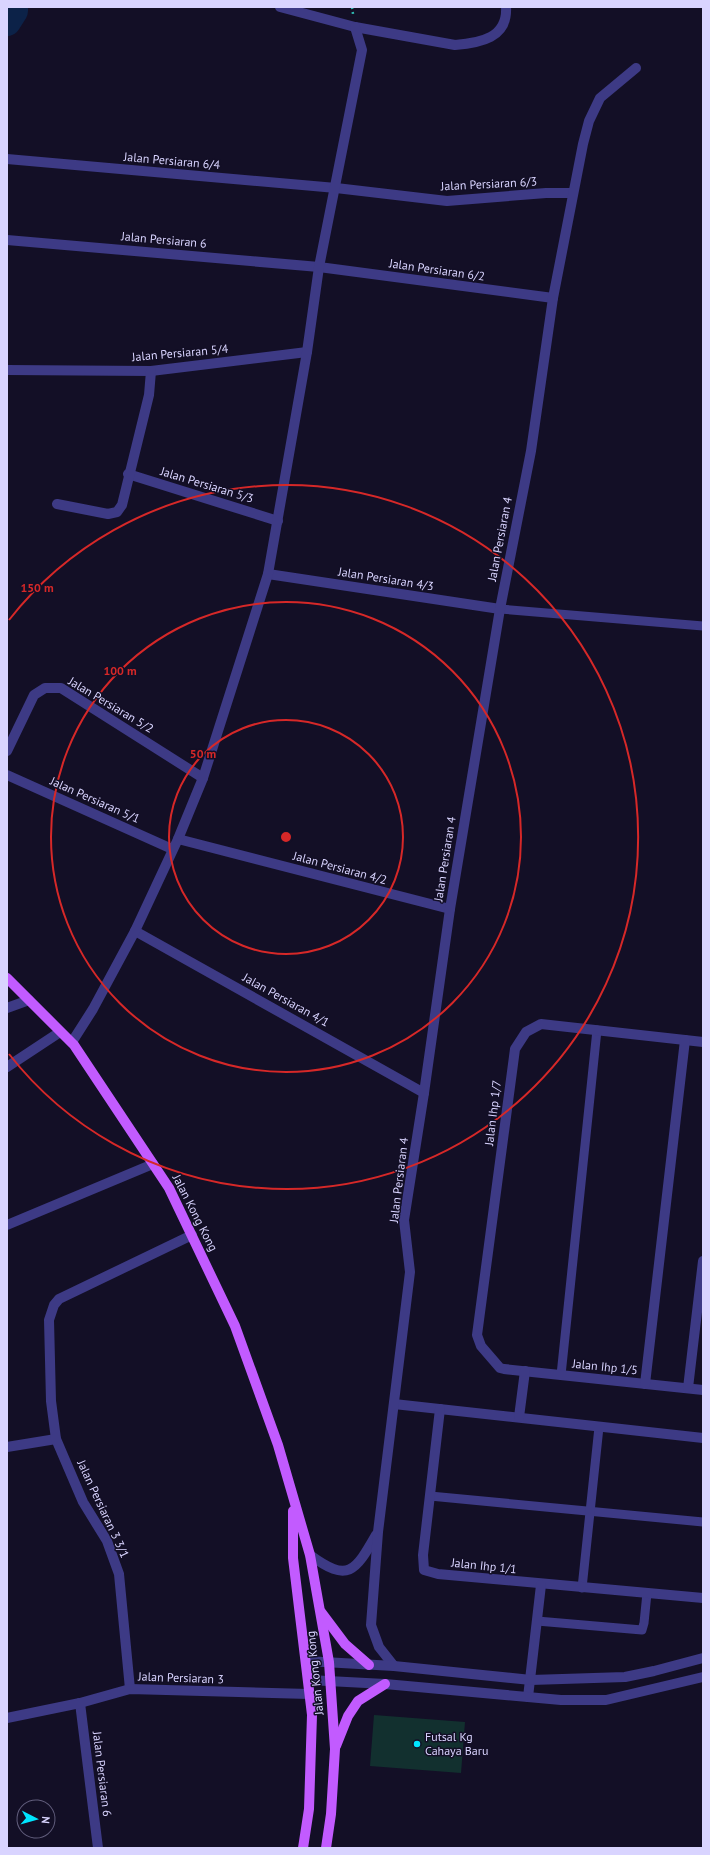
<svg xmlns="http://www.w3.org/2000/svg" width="710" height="1855" viewBox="0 0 710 1855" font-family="'PT Sans',sans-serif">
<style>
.green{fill:#12302f}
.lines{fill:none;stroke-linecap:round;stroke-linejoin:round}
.river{stroke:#0c2248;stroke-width:28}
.path{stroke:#2fb8b0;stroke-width:2.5;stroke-dasharray:2 3;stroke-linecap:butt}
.service{stroke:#3d3a85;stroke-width:9}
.minor{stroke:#3d3a85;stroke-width:10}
.tertiary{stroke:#3d3a85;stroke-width:10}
.primary{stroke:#c25bff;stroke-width:10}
.ring{fill:none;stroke:#d62828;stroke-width:2}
.poi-dot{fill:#00e5ff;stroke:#130f26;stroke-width:1.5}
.labels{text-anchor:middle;stroke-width:3;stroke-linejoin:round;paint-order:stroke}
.street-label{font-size:12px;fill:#d9d4ff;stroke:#130f26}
.poi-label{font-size:12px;fill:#d9d4ff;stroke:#130f26;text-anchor:start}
.centre{fill:#d62828;stroke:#130f26;stroke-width:2}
.ring-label{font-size:12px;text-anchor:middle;font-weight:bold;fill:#d62828;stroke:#130f26;stroke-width:3;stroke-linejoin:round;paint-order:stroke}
</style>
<rect width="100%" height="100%" fill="#130f26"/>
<!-- green -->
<path class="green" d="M 374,1715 L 465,1722 L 461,1773 L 370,1766 Z"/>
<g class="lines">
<!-- river -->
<path class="river" d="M 7,22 L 14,11 L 14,7"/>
<!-- path -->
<path class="path" d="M 352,7 L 353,14"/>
<!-- service -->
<g class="service">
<path d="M 500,609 L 703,626"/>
<path d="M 561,1375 L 597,1030"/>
<path d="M 430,1496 L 703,1522"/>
<path d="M 582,1588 L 599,1427"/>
<path d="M 537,1621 L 642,1630 L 644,1623 L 647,1593"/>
</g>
<!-- minor -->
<g class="minor">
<path d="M 280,7 L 355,27 L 455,45 C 480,43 508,38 506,7"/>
<path d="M 7,159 L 336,188 L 447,201 L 546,193 L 573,193"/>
<path d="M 7,240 L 319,267 L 553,298"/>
<path d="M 7,370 L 151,371 L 307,352"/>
<path d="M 128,474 L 278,521"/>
<path d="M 57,504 L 108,514 L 117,512 L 122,505 L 149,395 L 151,371"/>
<path d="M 268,574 L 500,609"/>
<path d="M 7,751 L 34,695 L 45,688 L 61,688 L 203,778"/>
<path d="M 7,775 L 172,849"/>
<path d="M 178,839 L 450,909"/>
<path d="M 135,931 L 424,1093"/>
<path d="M 7,1008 L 29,1000"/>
<path d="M 72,1042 L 93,1009 L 135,931 L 178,839 L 203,778 L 268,574 L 307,352 L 319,267 L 362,50 L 355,27"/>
<path d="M 703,1042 L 541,1024 L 526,1032 L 515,1049 L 477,1335 L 481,1346 L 500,1368 L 504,1369 L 703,1390"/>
<path d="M 7,1067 L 60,1032"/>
<path d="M 7,1225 L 153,1164"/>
<path d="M 645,1384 L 685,1040"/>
<path d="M 688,1388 L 703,1261"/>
<path d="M 394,1404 L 703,1438"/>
<path d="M 440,1409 L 423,1555 L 424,1570 L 438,1574 L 703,1598"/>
<path d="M 519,1417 L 525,1371"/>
<path d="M 7,1447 L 56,1439"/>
<path d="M 310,1555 C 348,1583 355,1572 376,1535"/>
<path d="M 394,1666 L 379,1647 L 371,1625 L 378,1532 L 410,1272 L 404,1220 L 424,1093 L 450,909 L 500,609 L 531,451 L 553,298 L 583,144 L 589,121 L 600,98 L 636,68"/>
<path d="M 130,1689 L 119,1574 L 107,1541 L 83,1502 L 56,1439 L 51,1401 L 49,1320 L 54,1305 L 59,1299 L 192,1235"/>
<path d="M 528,1697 L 541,1585"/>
<path d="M 80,1703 L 98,1848"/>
<path d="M 7,1718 L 80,1703 L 130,1689 L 309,1694"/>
</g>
<!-- tertiary -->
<g class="tertiary">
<path d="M 306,1661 L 394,1666 L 531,1680 L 625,1677 L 654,1671 L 703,1658"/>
<path d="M 309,1680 L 385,1684 L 561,1700 L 606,1700 L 703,1677"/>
</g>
<!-- primary -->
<g class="primary">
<path d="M 7,978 L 74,1045 L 169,1188 L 235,1326 L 278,1445 L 310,1555 L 329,1662 L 335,1749 L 331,1814 L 326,1848"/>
<path d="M 293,1511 L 293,1558 L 312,1715 L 309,1809 L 303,1848"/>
<path d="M 321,1612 L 345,1644 L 369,1665"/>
<path d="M 336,1746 L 348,1716 L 358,1701 L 385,1684"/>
</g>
</g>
<!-- distance rings -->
<g class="ring">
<circle cx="286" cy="837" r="117"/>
<circle cx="286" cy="837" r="235"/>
<path d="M9 620A352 352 0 1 1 9 1054"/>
</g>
<!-- markers -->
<circle class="poi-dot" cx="417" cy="1744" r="4"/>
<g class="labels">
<!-- street labels -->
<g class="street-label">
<text transform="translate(172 161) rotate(5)" y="4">Jalan Persiaran 6/4</text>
<text transform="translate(489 184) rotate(-3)" y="4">Jalan Persiaran 6/3</text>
<text transform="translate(164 240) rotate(5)" y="4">Jalan Persiaran 6</text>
<text transform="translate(437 270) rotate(8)" y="4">Jalan Persiaran 6/2</text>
<text transform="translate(180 353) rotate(-5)" y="4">Jalan Persiaran 5/4</text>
<text transform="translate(207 485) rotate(17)" y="4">Jalan Persiaran 5/3</text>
<text transform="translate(500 539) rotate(-79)" y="4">Jalan Persiaran 4</text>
<text transform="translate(386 579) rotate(9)" y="4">Jalan Persiaran 4/3</text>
<text transform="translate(111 705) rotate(31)" y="4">Jalan Persiaran 5/2</text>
<text transform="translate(95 800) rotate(24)" y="4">Jalan Persiaran 5/1</text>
<text transform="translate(445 859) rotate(-81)" y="4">Jalan Persiaran 4</text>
<text transform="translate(340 868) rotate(15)" y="4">Jalan Persiaran 4/2</text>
<text transform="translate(286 1000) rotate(29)" y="4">Jalan Persiaran 4/1</text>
<text transform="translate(493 1113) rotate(-83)" y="4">Jalan Ihp 1/7</text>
<text transform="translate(399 1180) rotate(-83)" y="4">Jalan Persiaran 4</text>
<text transform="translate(195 1213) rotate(63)" y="4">Jalan Kong Kong</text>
<text transform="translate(605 1367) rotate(6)" y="4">Jalan Ihp 1/5</text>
<text transform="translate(103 1509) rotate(65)" y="4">Jalan Persiaran 3 3/1</text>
<text transform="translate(484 1566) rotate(6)" y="4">Jalan Ihp 1/1</text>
<text transform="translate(315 1673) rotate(-96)" y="4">Jalan Kong Kong</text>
<text transform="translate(181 1678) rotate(2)" y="4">Jalan Persiaran 3</text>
<text transform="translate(102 1774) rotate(83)" y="4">Jalan Persiaran 6</text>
</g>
<!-- poi labels -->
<g class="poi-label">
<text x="425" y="1741">Futsal Kg<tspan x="425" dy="14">Cahaya Baru</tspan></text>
</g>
</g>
<circle cx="286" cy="837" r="6" class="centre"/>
<g class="ring-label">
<text x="37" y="592">150 m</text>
<text x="120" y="675">100 m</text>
<text x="203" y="758">50 m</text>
</g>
<!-- border -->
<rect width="710" height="1855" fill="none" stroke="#d9d4ff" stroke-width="16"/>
<!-- north arrow -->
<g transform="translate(36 1819) rotate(96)"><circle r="19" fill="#130f26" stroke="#625e7d"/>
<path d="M0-3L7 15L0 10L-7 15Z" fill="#00e5ff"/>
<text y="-6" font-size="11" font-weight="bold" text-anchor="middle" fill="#d9d4ff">N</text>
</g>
</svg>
